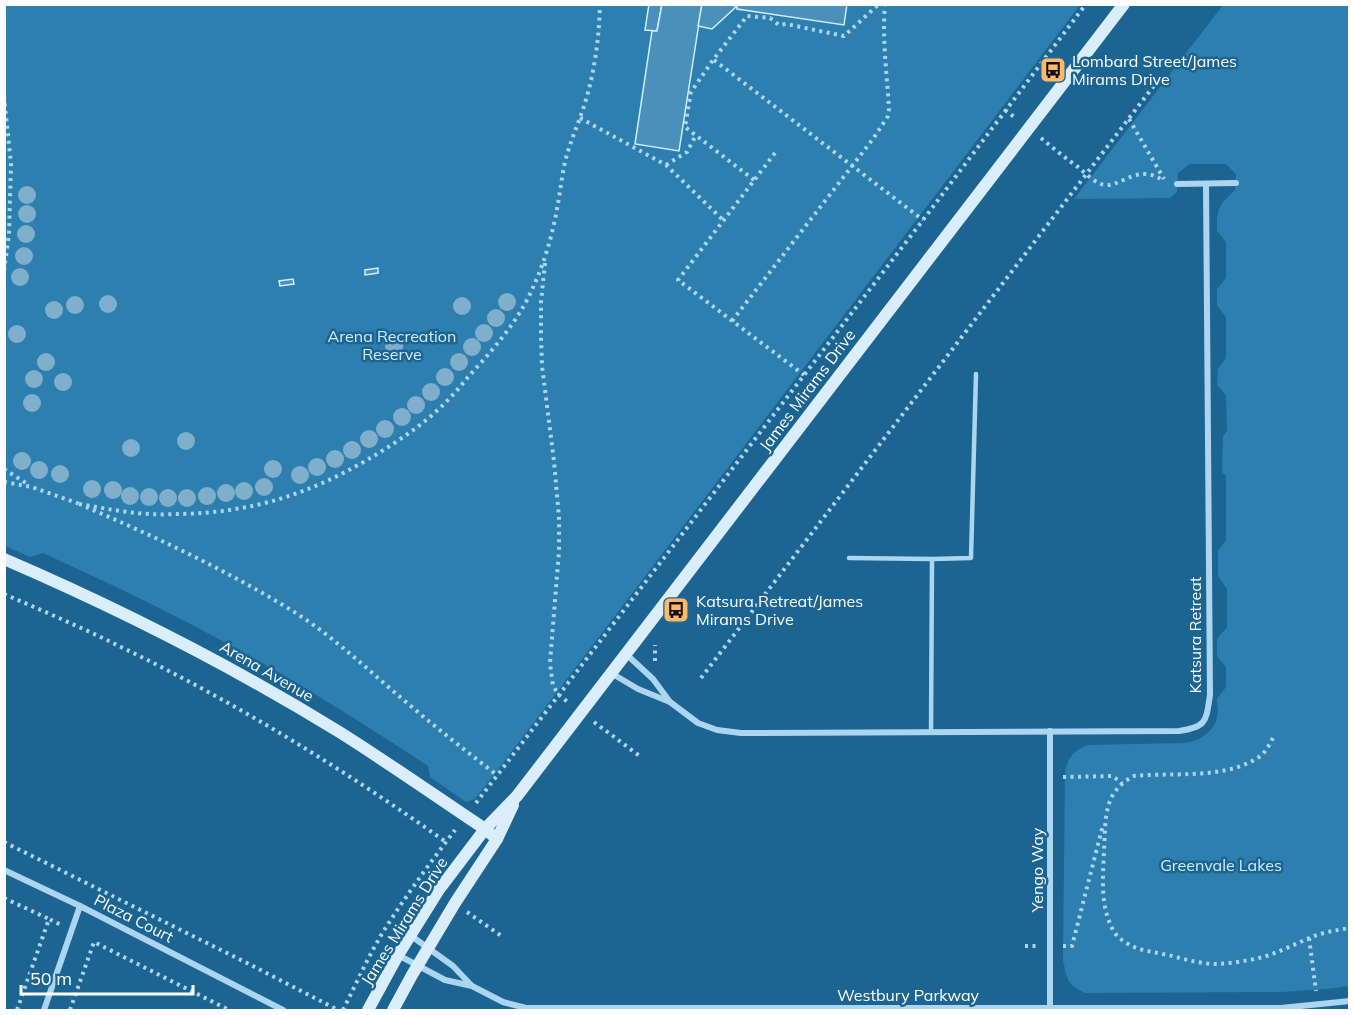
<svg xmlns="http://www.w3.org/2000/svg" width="1354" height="1015" viewBox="0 0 1354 1015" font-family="Mulish,sans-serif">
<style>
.green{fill:#2c7fae}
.building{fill:#4991bb;stroke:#d2ecfa;stroke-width:1.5}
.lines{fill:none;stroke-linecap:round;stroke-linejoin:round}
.path{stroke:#acd6ef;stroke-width:4;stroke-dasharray:3 4.5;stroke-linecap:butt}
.lane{stroke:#acd6ef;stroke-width:4.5}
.street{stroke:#acd6ef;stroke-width:6}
.secondary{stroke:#d9eefa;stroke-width:12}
.tree{fill:#80afcb}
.labels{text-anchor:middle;stroke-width:5;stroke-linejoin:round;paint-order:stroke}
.poi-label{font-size:16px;fill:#fff;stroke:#1c6592;text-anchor:start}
.park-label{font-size:16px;fill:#d2ecfa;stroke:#1c6592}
.street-label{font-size:16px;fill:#fff;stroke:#1c6592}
</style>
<rect width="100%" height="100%" fill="#1c6592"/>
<!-- green -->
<g class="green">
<path d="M 4,5 L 1080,5 L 500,767 L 475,799 L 466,802 L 430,777 L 428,766 C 378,733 328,701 276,671 C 201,627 122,589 43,553 L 30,557 L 5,546 Z"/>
<path d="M 1223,5 L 1349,5 L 1349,986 L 1327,989 L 1281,992 L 1085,993 C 1067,985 1067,979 1063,960 L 1065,771 C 1069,756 1073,751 1088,745 L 1184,743 L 1194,741 L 1201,738 L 1210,731 L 1216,722 L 1218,712 L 1217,699 L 1226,687 L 1226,667 L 1217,656 L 1217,639 L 1227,627 L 1227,589 L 1218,576 L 1218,550 L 1226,541 L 1226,476 L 1222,472 L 1223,436 L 1227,431 L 1226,395 L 1217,385 L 1218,369 L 1226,358 L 1226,317 L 1217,305 L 1217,289 L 1226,278 L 1226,242 L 1217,231 L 1217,218 L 1219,209 L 1223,202 L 1235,190 L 1236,174 L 1226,164 L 1190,164 L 1178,173 L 1177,192 L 1170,198 L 1074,199 Z"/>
</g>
<!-- building -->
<g class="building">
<path d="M 649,4 L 662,4 L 657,31 L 645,30 Z"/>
<path d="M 662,4 L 702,4 L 679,151 L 635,144 L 652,31 L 657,31 Z"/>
<path d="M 702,4 L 724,4 L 737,6 L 712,29 L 698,26 Z"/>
<path d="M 724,4 L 847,4 L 844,25 L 737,9 L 737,6 Z"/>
<path d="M 378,268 L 378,273 L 365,275 L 365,270 Z"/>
<path d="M 293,279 L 294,284 L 280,286 L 279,281 Z"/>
</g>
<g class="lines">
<!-- path -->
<g class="path">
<path d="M 714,60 L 923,220"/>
<path d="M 4,96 L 11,164 L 9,234 L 4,271"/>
<path d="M 1005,110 L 1017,119"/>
<path d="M 580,118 L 666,165 L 724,221"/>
<path d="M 1129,119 L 1164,179"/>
<path d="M 1041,138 C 1053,148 1065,158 1078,167 C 1085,173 1093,181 1101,184 C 1119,191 1136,161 1164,181"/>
<path d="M 775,153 L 678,280 L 804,375"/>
<path d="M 666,165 L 687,152 L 696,135"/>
<path d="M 754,180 L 685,127 L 691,92 L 713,60 L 747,16 L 770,18 L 779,25 L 786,24 L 844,36 L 879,4"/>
<path d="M 545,263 L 541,302 L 541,336 L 542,366 L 554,461 L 559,518 L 559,551 L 550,663 L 553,686 L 559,695 L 569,703"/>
<path d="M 732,321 L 873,139 L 888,116 L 889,109 C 887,74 882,39 885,4"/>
<path d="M 4,469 L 29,485"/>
<path d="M 4,482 L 32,487 L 80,504"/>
<path d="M 79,504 C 103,508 126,513 151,514 C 161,515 172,514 182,514 C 252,512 307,495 367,460 C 389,447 411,433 431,416 C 444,405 457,391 468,377 C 491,352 515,325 530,294 C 544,265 553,234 558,203 C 561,188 562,173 566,158 C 571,140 579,122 585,103 C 595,70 599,38 600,4"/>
<path d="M 86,507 C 156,537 226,570 291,610 C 335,637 372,674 412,707 C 440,731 469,753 498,776"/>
<path d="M 4,594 C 43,611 83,628 121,647 C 235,702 343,769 446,842"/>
<path d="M 655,661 L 655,645"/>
<path d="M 701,678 L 1159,79"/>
<path d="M 594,722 L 641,757"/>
<path d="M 1273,738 C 1269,745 1266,752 1259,757 C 1224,780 1175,772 1134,776 C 1102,792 1106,820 1104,851 C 1103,877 1100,904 1112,928 C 1115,935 1121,940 1128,944 C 1140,951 1154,952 1168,955 C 1184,959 1200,964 1217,964 C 1232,963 1248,961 1263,957 C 1280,952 1297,943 1314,936 C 1325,932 1337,930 1350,928"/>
<path d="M 1063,777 L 1112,776 L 1118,780 L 1122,784"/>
<path d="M 476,803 L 923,220 L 1086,4"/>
<path d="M 4,842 L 247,963 L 338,1010"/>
<path d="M 4,898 L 49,919"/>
<path d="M 467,912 L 503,937"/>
<path d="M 1309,938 L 1316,991"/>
<path d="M 1025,946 L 1036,946"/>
<path d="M 1063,946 L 1072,946 L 1103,825"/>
<path d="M 17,1010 L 49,919 L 61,925"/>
<path d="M 70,1010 L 94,942 L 229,1010"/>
<path d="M 343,1010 C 356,984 368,957 383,932 C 405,897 430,863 455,830"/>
</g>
<!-- lane -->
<g class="lane">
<path d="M 849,558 L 932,559"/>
<path d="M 931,732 L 932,559 L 971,558 L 976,374"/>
</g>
<!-- street -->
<g class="street">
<path d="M 1177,184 L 1236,183"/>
<path d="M 626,654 L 653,679 L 670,702"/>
<path d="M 611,673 L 638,689 L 670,702 L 698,723 L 717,730 L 741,733 L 1179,731 C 1207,727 1206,721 1210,695 L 1206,184"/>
<path d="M 1050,731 L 1050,1008"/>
<path d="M 4,870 L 80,906 L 283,1010"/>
<path d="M 410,935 L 453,966 L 471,985"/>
<path d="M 398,955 L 445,980 L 472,986 L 503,1002 L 526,1008 L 1281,1008 L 1350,1001"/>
<path d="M 44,1010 L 80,906"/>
</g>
<!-- secondary -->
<g class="secondary">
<path d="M 4,559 C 120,609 234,667 341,733 C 390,764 437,797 485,829 L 497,839"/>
<path d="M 368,1010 L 398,955 L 438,891 L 485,829 L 517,796 L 1124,4"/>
<path d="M 393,1010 L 412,975 L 455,903 L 497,839 L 513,805"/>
</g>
</g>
<!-- trees -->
<g class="tree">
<circle cx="27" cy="195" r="9"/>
<circle cx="27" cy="214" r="9"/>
<circle cx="26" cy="234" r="9"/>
<circle cx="24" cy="256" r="9"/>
<circle cx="20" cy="277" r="9"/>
<circle cx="507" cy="302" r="9"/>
<circle cx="108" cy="304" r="9"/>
<circle cx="75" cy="305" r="9"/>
<circle cx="462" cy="306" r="9"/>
<circle cx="54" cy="310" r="9"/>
<circle cx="496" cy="318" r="9"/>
<circle cx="484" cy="333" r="9"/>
<circle cx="17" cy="334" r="9"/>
<circle cx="394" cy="346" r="9"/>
<circle cx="472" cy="347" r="9"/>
<circle cx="46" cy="362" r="9"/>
<circle cx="459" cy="362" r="9"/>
<circle cx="445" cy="377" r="9"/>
<circle cx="34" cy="379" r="9"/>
<circle cx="63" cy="382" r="9"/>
<circle cx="431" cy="392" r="9"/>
<circle cx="32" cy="403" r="9"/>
<circle cx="416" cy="405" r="9"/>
<circle cx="402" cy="417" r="9"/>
<circle cx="385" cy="429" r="9"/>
<circle cx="369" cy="439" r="9"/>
<circle cx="186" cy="441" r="9"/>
<circle cx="131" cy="448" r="9"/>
<circle cx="352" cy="450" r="9"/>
<circle cx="335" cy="459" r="9"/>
<circle cx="22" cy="461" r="9"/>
<circle cx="317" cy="467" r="9"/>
<circle cx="273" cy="469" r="9"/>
<circle cx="39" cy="470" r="9"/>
<circle cx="60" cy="474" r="9"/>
<circle cx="300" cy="475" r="9"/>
<circle cx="264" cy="487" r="9"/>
<circle cx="92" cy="489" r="9"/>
<circle cx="113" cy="490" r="9"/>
<circle cx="244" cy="491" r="9"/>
<circle cx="226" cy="493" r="9"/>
<circle cx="130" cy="496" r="9"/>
<circle cx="207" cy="496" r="9"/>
<circle cx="149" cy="497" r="9"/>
<circle cx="168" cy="498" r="9"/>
<circle cx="187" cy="498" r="9"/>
</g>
<!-- icons -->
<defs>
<g id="bus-square" transform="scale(1.35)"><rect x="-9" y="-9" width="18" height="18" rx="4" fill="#ffb86a" stroke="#1c6592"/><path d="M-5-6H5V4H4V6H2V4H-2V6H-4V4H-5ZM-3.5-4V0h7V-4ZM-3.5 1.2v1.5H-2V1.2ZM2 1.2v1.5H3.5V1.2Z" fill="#111"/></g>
</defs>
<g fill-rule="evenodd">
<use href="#bus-square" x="1053" y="70"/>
<use href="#bus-square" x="676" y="610"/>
</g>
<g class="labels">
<!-- poi labels -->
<g class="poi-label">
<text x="1072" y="67">Lombard Street/James<tspan x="1072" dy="18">Mirams Drive</tspan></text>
<text x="696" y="607">Katsura Retreat/James<tspan x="696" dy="18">Mirams Drive</tspan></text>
</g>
<!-- park labels -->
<g class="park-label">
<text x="392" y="342">Arena Recreation<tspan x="392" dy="18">Reserve</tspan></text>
<text x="1221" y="871">Greenvale Lakes</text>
</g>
<!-- street labels -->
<g class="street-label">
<text transform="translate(807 390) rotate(-53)" y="6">James Mirams Drive</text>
<text transform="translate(1195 635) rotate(-90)" y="6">Katsura Retreat</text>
<text transform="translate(267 671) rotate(30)" y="6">Arena Avenue</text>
<text transform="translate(1037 870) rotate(-90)" y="6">Yengo Way</text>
<text transform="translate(134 918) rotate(27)" y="6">Plaza Court</text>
<text transform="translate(404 921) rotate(-58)" y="6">James Mirams Drive</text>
<text x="908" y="1001">Westbury Parkway</text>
</g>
</g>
<!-- border -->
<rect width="1354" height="1015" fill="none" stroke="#ffffff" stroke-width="12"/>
<!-- scale -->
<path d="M21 985v9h172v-9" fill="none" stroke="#ffffff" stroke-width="3"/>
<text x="30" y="985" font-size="18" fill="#ffffff" stroke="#1c6592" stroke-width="4.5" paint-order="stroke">50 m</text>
</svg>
